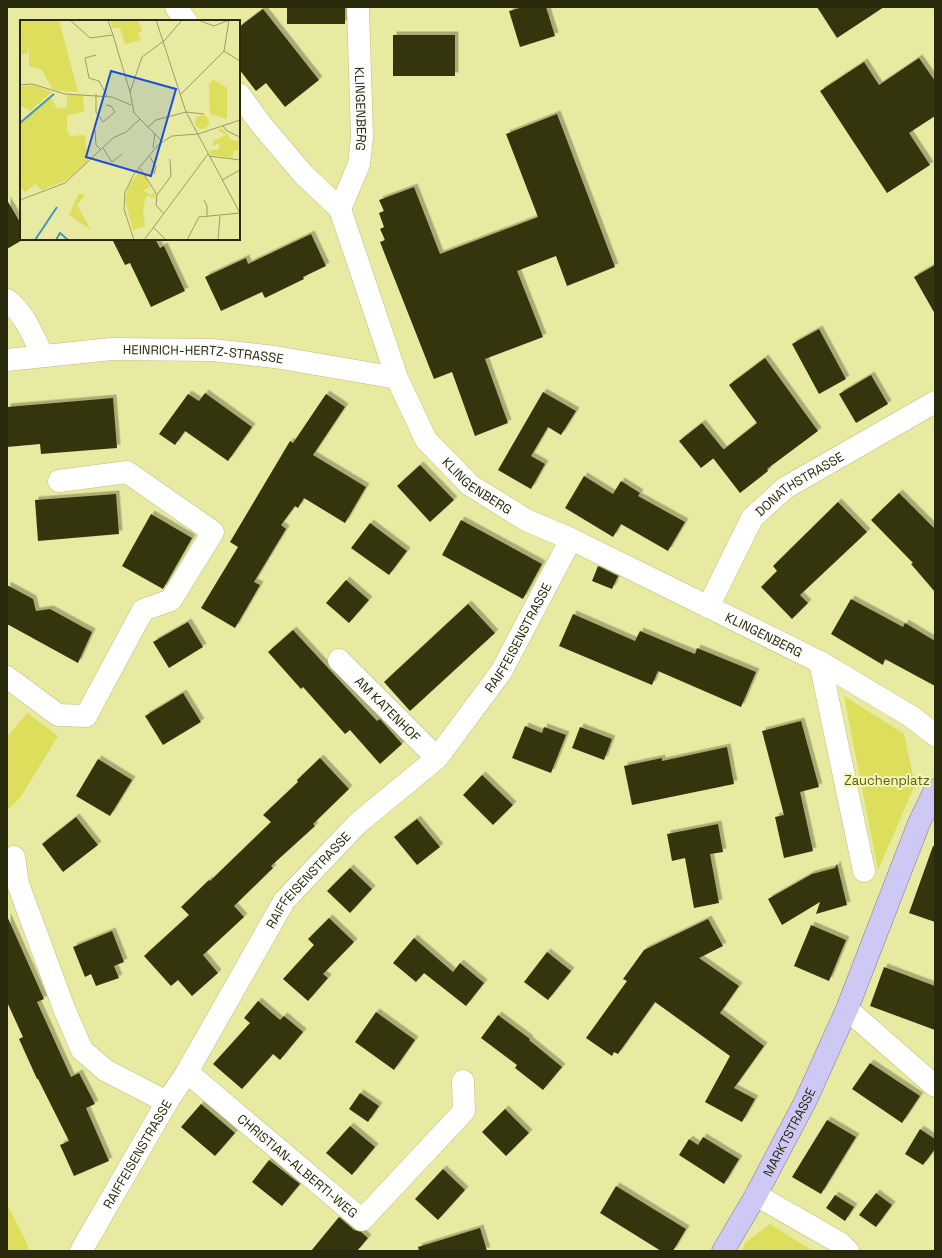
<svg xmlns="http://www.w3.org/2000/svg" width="942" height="1258" viewBox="0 0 942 1258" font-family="'Space Grotesk',sans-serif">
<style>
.green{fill:#ddde5b}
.building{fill:#363611;filter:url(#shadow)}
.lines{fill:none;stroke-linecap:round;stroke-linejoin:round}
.minor-casing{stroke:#bdbf78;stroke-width:23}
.major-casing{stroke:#7f799f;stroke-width:23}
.minor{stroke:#fff;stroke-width:22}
.major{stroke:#cec8f5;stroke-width:22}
.labels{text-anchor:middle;stroke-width:4;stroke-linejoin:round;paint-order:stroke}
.street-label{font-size:13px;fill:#29290b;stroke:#f5f7ae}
.park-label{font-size:13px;fill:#595a23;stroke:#f5f7ae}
.inset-river{fill:none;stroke:#4496ba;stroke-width:2}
.inset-road{fill:none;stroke:#9c9d65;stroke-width:1}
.view{fill:#1d4ed8;fill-opacity:0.15;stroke:#1d4ed8;stroke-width:2}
.inset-edge{fill:none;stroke:#29290b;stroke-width:2}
</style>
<defs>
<filter id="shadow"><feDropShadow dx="3.5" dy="-3.5" stdDeviation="0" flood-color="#0004"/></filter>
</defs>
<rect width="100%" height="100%" fill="#e8eaa1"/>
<!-- green -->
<g class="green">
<path d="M 844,696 L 904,734 L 915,785 L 878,870 Z"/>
<path d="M 27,713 L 58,736 L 20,798 L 7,810 L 7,737 Z"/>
<path d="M 7,1204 L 27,1243 L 29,1251 L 7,1251 Z"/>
<path d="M 770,1224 L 813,1251 L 742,1251 L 745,1243 Z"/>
</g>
<!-- building -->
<g class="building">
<rect x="287" y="7" width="58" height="17"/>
<path d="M 523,7 L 546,7 L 555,36 L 520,47 L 509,11 Z"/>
<path d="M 817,7 L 884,7 L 837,38 Z"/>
<path d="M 263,9 L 319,80 L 285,107 L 266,83 L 256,91 L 239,69 L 239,27 Z"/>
<rect x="393" y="35" width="62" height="41"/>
<path d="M 919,58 L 935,81 L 935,116 L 909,133 L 930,165 L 887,193 L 820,91 L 864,62 L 879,85 Z"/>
<path d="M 557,114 L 615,267 L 567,286 L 556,256 L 517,271 L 543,337 L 485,359 L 508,423 L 475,436 L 452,372 L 434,379 L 380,242 L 385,240 L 380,229 L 384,227 L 379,213 L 384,211 L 379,200 L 414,187 L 440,254 L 538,217 L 506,134 Z"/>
<path d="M 7,200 L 21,224 L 21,239 L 24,239 L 7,249 Z"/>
<path d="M 311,234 L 326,266 L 303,277 L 304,279 L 265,298 L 262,292 L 221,311 L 205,277 L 246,258 L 248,264 Z"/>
<path d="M 112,239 L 155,239 L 160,248 L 164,246 L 185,291 L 151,307 L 130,263 L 125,265 Z"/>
<path d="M 935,265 L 935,314 L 914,277 Z"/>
<path d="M 819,329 L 846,379 L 819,394 L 792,344 Z"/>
<path d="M 765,358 L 818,431 L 767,469 L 768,471 L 740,493 L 713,458 L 757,423 L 729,385 Z"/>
<path d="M 871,375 L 888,404 L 856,423 L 839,394 Z"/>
<path d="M 543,392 L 576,411 L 561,435 L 548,427 L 531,456 L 545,464 L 531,489 L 498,470 Z"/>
<path d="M 205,393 L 252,427 L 228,461 L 185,431 L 175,445 L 159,434 L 188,394 L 199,401 Z"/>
<path d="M 326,394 L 345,407 L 313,455 L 366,487 L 345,523 L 304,498 L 298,508 L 295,506 L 281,525 L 286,529 L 254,582 L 260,585 L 235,628 L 201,608 L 238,547 L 230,542 L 290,441 L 293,443 Z"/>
<path d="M 113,398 L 117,448 L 41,454 L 40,444 L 7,447 L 7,407 Z"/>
<path d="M 702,423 L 724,450 L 701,468 L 679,441 Z"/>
<path d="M 420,465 L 454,500 L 430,522 L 397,486 Z"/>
<path d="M 584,476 L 613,494 L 621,481 L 640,493 L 638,496 L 685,522 L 668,551 L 621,524 L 613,537 L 565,508 Z"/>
<path d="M 899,493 L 935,529 L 935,592 L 911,564 L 913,563 L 871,520 Z"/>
<path d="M 116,494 L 119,534 L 38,541 L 35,500 Z"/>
<path d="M 838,502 L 867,532 L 800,595 L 808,603 L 792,619 L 761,587 L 777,571 L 773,566 Z"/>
<path d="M 151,514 L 192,538 L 163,589 L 122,566 Z"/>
<path d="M 461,520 L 542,564 L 523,599 L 442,555 Z"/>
<path d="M 370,523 L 407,551 L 389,575 L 351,548 Z"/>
<path d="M 598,566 L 618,576 L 612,589 L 592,581 Z"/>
<path d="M 346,580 L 369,600 L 349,623 L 326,603 Z"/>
<path d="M 7,585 L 33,599 L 36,611 L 50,609 L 92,632 L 78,663 L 7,624 Z"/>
<path d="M 851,599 L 903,627 L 905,623 L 935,641 L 935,686 L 885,659 L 883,665 L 831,634 Z"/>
<path d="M 468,604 L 495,633 L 410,711 L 384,682 Z"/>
<path d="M 573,614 L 635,641 L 640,631 L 695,654 L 697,648 L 756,672 L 741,707 L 658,671 L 652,685 L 559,646 Z"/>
<path d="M 188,622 L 203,647 L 169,668 L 153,642 Z"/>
<path d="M 293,630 L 377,721 L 380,719 L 402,744 L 380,764 L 350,730 L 345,734 L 303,687 L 301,689 L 268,652 Z"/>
<path d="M 183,693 L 201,722 L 163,745 L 145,716 Z"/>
<path d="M 801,721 L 819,787 L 800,792 L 813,851 L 784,858 L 775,817 L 784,815 L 762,731 Z"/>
<path d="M 525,726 L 542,733 L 544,727 L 566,735 L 551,773 L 512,758 Z"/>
<path d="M 580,727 L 612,739 L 604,760 L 572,748 Z"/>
<path d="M 727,747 L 734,784 L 632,805 L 624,766 L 662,758 L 662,761 Z"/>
<path d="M 320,758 L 349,789 L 313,824 L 315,826 L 271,866 L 273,868 L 234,906 L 244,917 L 203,955 L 218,973 L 192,996 L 178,980 L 171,986 L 144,956 L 189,915 L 181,907 L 209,880 L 210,881 L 271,822 L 263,815 L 298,782 L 297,780 Z"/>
<path d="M 98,759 L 132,780 L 110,816 L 76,796 Z"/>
<path d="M 482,775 L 513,805 L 493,825 L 463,795 Z"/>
<path d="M 76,817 L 98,845 L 63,872 L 42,844 Z"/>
<path d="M 417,819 L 440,847 L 417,865 L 394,837 Z"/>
<path d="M 718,824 L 723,852 L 710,854 L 719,903 L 694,908 L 685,858 L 672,861 L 667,834 Z"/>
<path d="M 933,846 L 935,846 L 935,922 L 909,913 Z"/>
<path d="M 837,864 L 847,905 L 816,914 L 820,902 L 782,925 L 768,899 L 812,874 L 835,868 Z"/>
<path d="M 350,868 L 372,889 L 350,913 L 327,891 Z"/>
<path d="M 7,916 L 44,999 L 37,1002 L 71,1077 L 79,1073 L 95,1104 L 86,1108 L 109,1161 L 74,1176 L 60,1145 L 69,1141 L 38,1079 L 37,1079 L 19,1039 L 23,1037 L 7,1002 Z"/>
<path d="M 329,918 L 354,942 L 323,974 L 328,978 L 308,1001 L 283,979 L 314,945 L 308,939 Z"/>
<path d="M 708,919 L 723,946 L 699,958 L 739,986 L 720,1013 L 764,1046 L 734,1088 L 755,1099 L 742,1122 L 705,1102 L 730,1056 L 655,1002 L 618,1054 L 614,1052 L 612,1056 L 586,1038 L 627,981 L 623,979 L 644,950 Z"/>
<path d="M 811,925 L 846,940 L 829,981 L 794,966 Z"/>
<path d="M 112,931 L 124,962 L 114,966 L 119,978 L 96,986 L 91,974 L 85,977 L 73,947 Z"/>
<path d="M 414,938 L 453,972 L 460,963 L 484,983 L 466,1006 L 424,973 L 416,982 L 393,963 Z"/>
<path d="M 547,952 L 571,971 L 548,1000 L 524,982 Z"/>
<path d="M 884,967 L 935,986 L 935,1030 L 870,1006 Z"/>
<path d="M 258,1001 L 280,1020 L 284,1016 L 303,1032 L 280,1060 L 273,1054 L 242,1089 L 213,1064 L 250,1023 L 244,1018 Z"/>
<path d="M 376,1012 L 415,1040 L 394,1070 L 355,1042 Z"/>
<path d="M 498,1015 L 530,1039 L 529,1040 L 562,1067 L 543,1090 L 515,1068 L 517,1065 L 481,1038 Z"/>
<path d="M 870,1063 L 920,1096 L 902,1123 L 852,1089 Z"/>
<path d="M 360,1093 L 379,1106 L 368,1122 L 349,1109 Z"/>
<path d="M 201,1104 L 235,1133 L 215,1156 L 181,1127 Z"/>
<path d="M 505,1109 L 529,1133 L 506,1156 L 482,1132 Z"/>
<path d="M 827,1120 L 856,1137 L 821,1194 L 792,1177 Z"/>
<path d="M 350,1126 L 375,1147 L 352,1175 L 326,1153 Z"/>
<path d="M 920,1129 L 935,1139 L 935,1149 L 923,1165 L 905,1154 Z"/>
<path d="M 703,1137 L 739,1159 L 724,1184 L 679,1155 L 689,1139 L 698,1145 Z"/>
<path d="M 269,1160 L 300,1184 L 282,1206 L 252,1182 Z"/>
<path d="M 443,1169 L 465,1190 L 438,1220 L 415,1199 Z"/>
<path d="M 616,1186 L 686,1229 L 673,1251 L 661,1251 L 600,1213 Z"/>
<path d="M 876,1193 L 892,1205 L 876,1227 L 859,1215 Z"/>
<path d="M 835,1195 L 854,1207 L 845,1221 L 826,1208 Z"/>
<path d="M 339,1217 L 354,1230 L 361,1232 L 368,1238 L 357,1251 L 311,1251 Z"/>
<path d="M 480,1228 L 487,1251 L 419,1251 L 418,1247 Z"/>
</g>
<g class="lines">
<!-- minor casing -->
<g class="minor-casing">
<g id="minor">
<path d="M 176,7 L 186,21"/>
<path id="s1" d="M 358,7 L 362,137 L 359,164 L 340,209 L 397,378 L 426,440 L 470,485 L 526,520 L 571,539 L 820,662 L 912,717 L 935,735"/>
<path d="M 239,94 L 260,123 L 303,174 L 340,209"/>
<path d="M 7,300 C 25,314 33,336 43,356"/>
<path id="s2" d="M 7,360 L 111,349 L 212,350 L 275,357 L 397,378"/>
<path id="s3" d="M 708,607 L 752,518 L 785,488 L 935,402"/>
<path id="s4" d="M 339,660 L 437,758"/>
<path d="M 820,662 L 864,871"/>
<path d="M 7,677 L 58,715 L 86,716 L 143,610 L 171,600 L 213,532 L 127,472 L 59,481"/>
<path d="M 14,857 L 18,884 L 65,1011 L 82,1050 L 105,1070 L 167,1102"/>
<path d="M 847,1009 L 935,1086"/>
<path id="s5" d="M 187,1072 L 362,1220 L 464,1111 L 463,1081"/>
<path d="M 756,1195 L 840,1243 L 848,1251"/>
<path id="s6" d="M 81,1251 L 167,1102 L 187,1072 L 284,901 L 357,824 L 437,758 L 501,672 L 571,539"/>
</g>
</g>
<!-- major casing -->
<g class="major-casing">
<g id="major">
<path id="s7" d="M 723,1251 L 756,1195 L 806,1100 L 847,1009 L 919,823 L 935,790"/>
</g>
</g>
<!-- minor -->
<use href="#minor" class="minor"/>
<!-- major -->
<use href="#major" class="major"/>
</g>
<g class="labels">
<!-- street labels -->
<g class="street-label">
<text dy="5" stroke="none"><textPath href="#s1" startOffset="102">KLINGENBERG</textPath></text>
<text dy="5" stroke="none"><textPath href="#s2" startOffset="197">HEINRICH-HERTZ-STRASSE</textPath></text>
<text dy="5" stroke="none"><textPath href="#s1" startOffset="522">KLINGENBERG</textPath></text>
<text dy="5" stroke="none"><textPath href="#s3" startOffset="158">DONATHSTRASSE</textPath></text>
<text dy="5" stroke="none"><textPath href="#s1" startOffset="846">KLINGENBERG</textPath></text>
<text dy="5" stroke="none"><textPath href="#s6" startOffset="760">RAIFFEISENSTRASSE</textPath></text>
<text dy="5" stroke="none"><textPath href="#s4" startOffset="69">AM KATENHOF</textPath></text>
<text dy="5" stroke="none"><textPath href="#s6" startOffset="436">RAIFFEISENSTRASSE</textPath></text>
<text dy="5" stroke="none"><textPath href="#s7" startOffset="136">MARKTSTRASSE</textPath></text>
<text dy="5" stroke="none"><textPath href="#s6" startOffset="112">RAIFFEISENSTRASSE</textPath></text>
<text dy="5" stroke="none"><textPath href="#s5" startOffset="145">CHRISTIAN-ALBERTI-WEG</textPath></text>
</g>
<!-- park labels -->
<g class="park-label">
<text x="887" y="785">Zauchenplatz</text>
</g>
</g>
<!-- overview -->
<g transform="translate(20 20)">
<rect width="220" height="220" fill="#e8eaa1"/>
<path d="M 0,0 L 39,0 L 58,72 L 33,70 L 22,50 L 9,46 L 9,23 L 8,33 L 0,35 ZM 91,0 L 118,0 L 122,12 L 118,13 L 121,20 L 105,24 L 100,8 L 92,8 ZM 193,59 L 207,68 L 207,99 L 190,94 L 189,64 ZM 13,65 L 32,72 L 10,91 L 0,85 L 0,67 ZM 47,75 L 63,75 L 64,92 L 47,95 L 47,109 L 50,116 L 65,115 L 68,141 L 45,161 L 22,170 L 15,164 L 5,172 L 0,166 L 0,103 L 31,78 L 37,89 L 47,87 ZM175 102a7 7 0 1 1 14 0a7 7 0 1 1-14 0ZM 201,108 L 212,120 L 219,121 L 218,131 L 214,130 L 212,138 L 191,135 L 189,131 L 199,129 L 199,123 L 193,126 L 193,121 L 206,115 L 198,110 ZM 120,150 L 127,158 L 129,167 L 123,171 L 132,175 L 134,172 L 136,178 L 126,176 L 123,189 L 125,206 L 113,210 L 105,181 L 108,167 ZM 59,173 L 65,175 L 57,185 L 71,210 L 49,195 Z" fill="#ddde5b"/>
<path class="inset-river" d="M 0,103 L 34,74M 15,220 L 37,187M 36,220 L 40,213 L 48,220"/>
<path class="inset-road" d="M 50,0 L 70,18 L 93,15 L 110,72M 88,0 L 93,15M 136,0 L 166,92 L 220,193M 178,0 L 194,6 L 209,0M 204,31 L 220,41M 76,35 L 65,38 L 69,58 L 79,61 L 87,76M 0,65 L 12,64 L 45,74 L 92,77 L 111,85M 76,74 L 76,92 L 83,102 L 95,92 L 91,86 L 86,85M 160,75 L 204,31 L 209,0M 203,106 L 207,111 L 220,117M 128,107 L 136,100 L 166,92 L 184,94M 75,110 L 76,125 L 81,130M 142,121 L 114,93 L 110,72 L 122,37 L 145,20 L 162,0M 83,128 L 92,142 L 102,134M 133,128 L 135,113M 189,136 L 220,140M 130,137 L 136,147 L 134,154M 120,148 L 137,175M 202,160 L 220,150M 0,180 L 45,163 L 93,118 L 106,112 L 120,99M 184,180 L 187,186 L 187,197M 143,193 L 136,185 L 137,175 L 151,156 L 150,139M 133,207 L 146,220M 114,220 L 104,189 L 105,172 L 114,154 L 138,125 L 152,116 L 178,114 L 220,100M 124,220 L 188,134M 167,220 L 179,197 L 220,193M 198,220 L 200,196"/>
<path class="view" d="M 91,51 L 156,69 L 131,156 L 66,137 Z"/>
<rect width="220" height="220" class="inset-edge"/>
</g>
<!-- border -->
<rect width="942" height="1258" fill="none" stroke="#29290b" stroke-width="16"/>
</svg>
